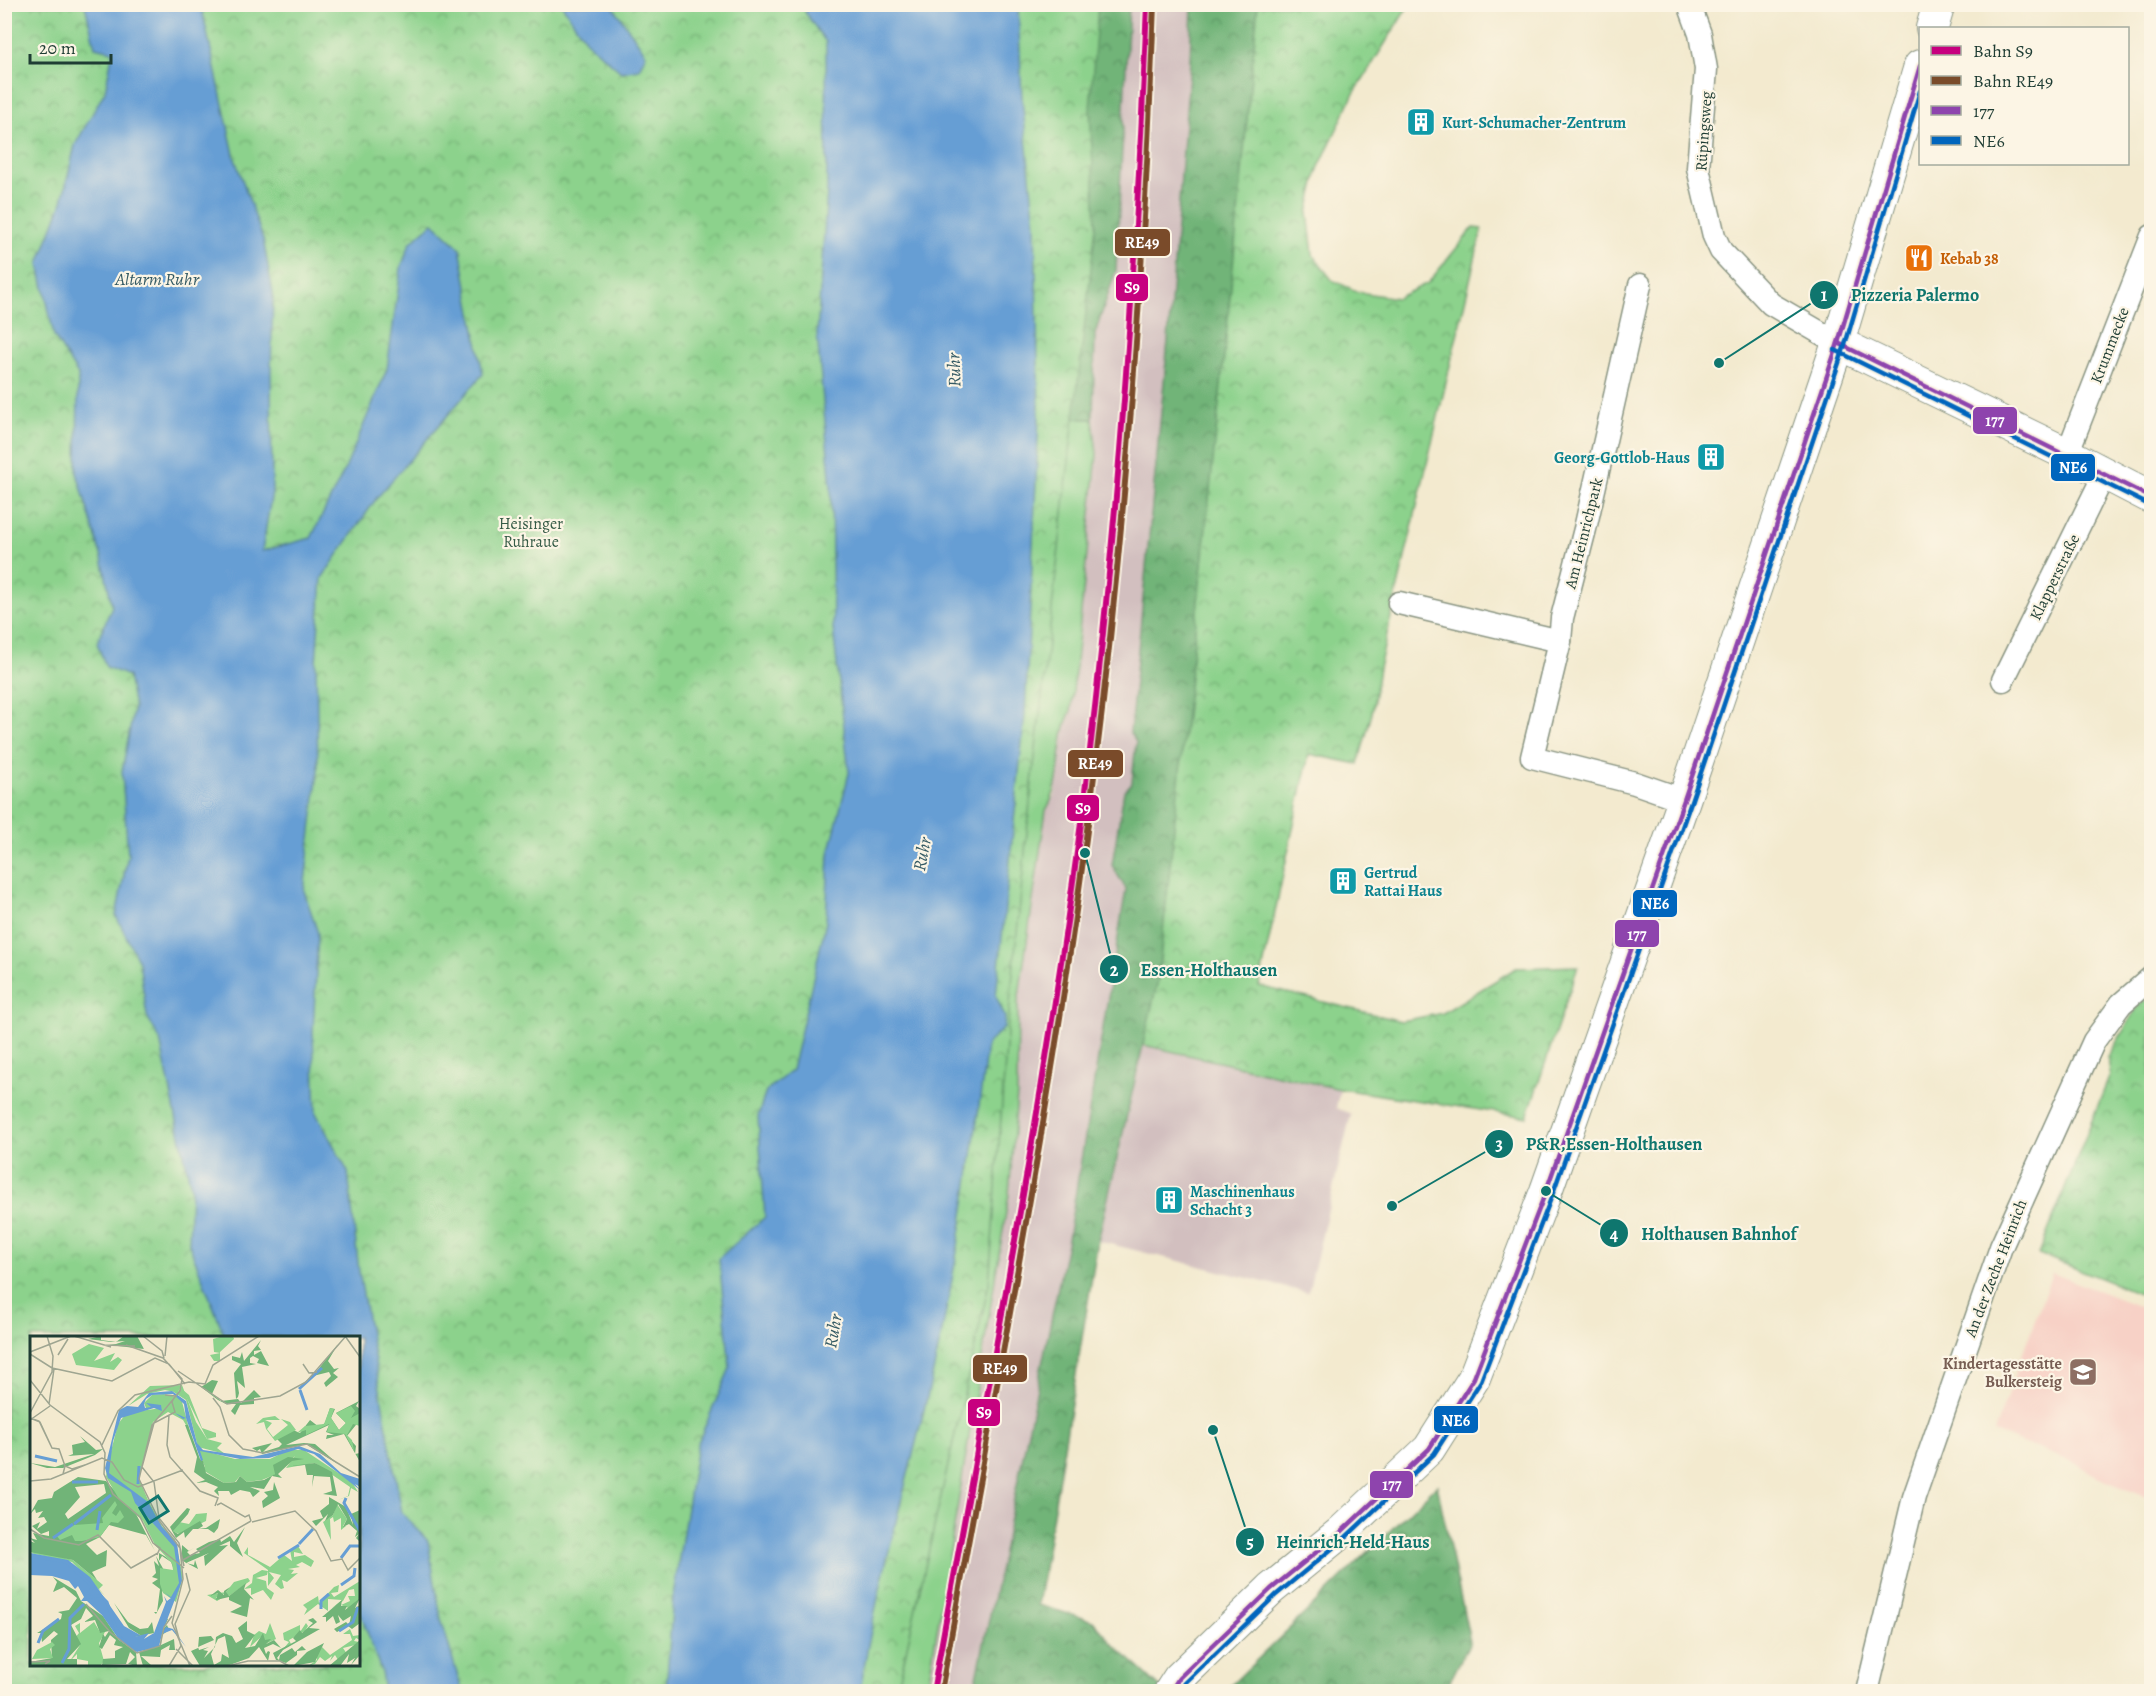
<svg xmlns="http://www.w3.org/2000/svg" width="2156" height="1696" viewBox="0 0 2156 1696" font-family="Alegreya,serif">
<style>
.built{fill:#f7d1c6}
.industrial{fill:#d2bfbf}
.grass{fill:#8cd28c;stroke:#568860;stroke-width:1.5}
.forest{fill:url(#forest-crowns);stroke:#487856;stroke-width:1.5}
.park{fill:url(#park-crowns);stroke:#568860;stroke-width:1.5;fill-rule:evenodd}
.water{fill:#669ed4;stroke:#426e84;stroke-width:1.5}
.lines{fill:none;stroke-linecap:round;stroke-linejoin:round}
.street-casing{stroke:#899482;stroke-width:25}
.secondary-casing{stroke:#899482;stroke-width:34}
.street{stroke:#fff;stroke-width:22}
.secondary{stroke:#fff;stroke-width:32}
.bus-1-casing{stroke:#fcf5e5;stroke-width:9}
.bus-2-casing{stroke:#fcf5e5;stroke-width:9}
.bus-1{stroke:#8e44ad;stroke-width:4.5}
.bus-2{stroke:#0065bd;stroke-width:4.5}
.rail-1-casing{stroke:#fcf5e5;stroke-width:10}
.rail-2-casing{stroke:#fcf5e5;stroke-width:10}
.rail-1{stroke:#c7007f;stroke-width:6}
.rail-2{stroke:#7a4b2a;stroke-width:6}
.labels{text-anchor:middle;stroke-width:4.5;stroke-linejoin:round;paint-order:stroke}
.culture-label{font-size:16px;font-weight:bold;fill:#0d838f;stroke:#fcf5e5;text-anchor:start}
.street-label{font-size:16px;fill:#1f3d34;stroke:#fcf5e5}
.food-label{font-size:16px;font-weight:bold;fill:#c56008;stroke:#fcf5e5;text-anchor:start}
.park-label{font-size:16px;fill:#355b46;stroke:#fcf5e5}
.education-label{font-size:16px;font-weight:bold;fill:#785e54;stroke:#fcf5e5;text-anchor:end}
.water-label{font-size:18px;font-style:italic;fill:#345a64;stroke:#fcf5e5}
.inset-river{fill:none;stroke:#669ed4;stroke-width:3}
.inset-road{fill:none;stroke:#9ea591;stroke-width:1.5}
.view{fill:#0f766e;fill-opacity:0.15;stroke:#0f766e;stroke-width:3}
.inset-edge{fill:none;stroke:#1f3d34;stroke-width:3}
.leader{fill:none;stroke:#0f766e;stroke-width:2}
.callout-dot{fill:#0f766e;stroke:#fcf5e5;stroke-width:2}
.mark-label{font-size:18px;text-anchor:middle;font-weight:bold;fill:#fff}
.callout-label{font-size:18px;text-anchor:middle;font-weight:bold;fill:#0f766e;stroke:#fcf5e5;stroke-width:4.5;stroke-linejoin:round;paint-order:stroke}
.line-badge{stroke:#fcf5e5;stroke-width:2}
.badge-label{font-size:16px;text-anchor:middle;font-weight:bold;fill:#fff}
</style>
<defs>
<pattern id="forest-crowns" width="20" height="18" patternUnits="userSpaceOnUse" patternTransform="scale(1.5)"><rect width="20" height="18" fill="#71b478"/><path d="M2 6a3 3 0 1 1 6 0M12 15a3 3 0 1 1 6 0" fill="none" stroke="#5c9463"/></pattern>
<pattern id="park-crowns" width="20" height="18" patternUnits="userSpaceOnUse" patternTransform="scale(1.5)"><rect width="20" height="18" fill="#8cd28c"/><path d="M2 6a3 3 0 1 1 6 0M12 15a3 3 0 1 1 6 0" fill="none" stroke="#72ac73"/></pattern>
</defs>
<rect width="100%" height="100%" fill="#fcf5e5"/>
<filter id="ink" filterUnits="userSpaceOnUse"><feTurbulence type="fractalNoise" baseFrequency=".0167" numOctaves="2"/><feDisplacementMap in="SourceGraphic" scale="12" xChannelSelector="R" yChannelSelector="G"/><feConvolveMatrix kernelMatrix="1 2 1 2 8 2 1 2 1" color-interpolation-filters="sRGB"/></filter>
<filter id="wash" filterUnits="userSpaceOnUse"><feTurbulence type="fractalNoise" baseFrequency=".008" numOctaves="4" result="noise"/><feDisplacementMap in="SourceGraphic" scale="24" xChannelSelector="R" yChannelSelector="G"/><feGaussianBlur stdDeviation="1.35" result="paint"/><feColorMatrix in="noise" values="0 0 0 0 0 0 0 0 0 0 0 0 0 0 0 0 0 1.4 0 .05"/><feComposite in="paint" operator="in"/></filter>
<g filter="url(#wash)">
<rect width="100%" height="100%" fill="#f3eacf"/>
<!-- built -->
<path class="built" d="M 2052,1273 L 2151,1311 L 2151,1499 L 2097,1477 L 2078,1464 L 1994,1432 Z"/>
<!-- industrial -->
<g class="industrial">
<path d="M 1129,5 L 1192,5 L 1190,62 L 1168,341 L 1130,733 L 1136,741 L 1132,783 L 1124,791 L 1112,864 L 1126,889 L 1068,1239 L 974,1691 L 927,1692 L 1009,1194 L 1017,1094 L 1018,1003 L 1046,809 L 1055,795 L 1063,726 L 1071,711 L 1097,454 L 1093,419 L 1095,334 L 1116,270 Z"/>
<path d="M 1143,1045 L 1340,1089 L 1336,1108 L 1351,1114 L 1308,1293 L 1098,1241 Z"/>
</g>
<!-- grass -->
<path class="grass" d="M 1039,417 L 1093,419 L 1097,454 L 1071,711 C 1055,742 1065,780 1046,810 L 1018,1003 L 1017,1094 L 1009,1194 L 927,1691 L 860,1692 Z"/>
<!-- forest -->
<g class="forest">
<path d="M 1079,5 L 1129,5 L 1116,270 L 1095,334 L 1093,419 L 1039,417 Z"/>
<path d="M 1192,5 L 1258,5 L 1226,339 L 1158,980 L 1098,1241 L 1038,1605 L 1093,1621 L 1111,1642 L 1161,1688 L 1159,1692 L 974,1692 L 1068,1239 L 1126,889 L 1112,865 L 1124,791 L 1132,783 L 1136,741 L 1130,733 L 1168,341 L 1190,62 Z"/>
<path d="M 1437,1485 L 1470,1642 L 1445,1691 L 1225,1691 Z"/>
</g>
<!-- park -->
<g class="park">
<path d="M 5,5 L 1098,5 L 1090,110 L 1096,225 L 1031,792 L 1007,1033 L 989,1284 L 897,1691 L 5,1692 ZM 32,1338 L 358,1338 L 358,1664 L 32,1664 Z"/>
<path d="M 1258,5 L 1409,5 L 1353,95 L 1318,169 L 1308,213 L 1313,255 L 1332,280 L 1358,292 L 1397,298 L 1428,283 L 1473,228 L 1482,229 L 1379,668 L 1372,713 L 1358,764 L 1309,754 L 1259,986 L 1401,1021 L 1443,1013 L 1516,968 L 1578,966 L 1527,1117 L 1340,1089 L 1143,1045 L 1158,980 L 1226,339 Z"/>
<path d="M 2151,998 L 2151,1298 L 2039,1254 L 2110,1075 L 2108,1057 L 2139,1004 Z"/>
</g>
<!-- water -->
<g class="water">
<path d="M 85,5 L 201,5 L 235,159 L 263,239 L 273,293 L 271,372 L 272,492 L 262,551 L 311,538 L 346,467 L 387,369 L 401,268 L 410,243 L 433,223 L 460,248 L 483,374 L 376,499 L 322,578 L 316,663 L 318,771 L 304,891 L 318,933 L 313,1032 L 316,1113 L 348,1172 L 359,1272 L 402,1513 L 428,1541 L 441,1619 L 462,1691 L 384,1691 L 381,1671 L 359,1609 L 358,1338 L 225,1337 L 189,1244 L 191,1188 L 160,1040 L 147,1016 L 139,962 L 116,916 L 128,855 L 122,772 L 134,707 L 128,676 L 106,667 L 97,643 L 112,606 L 102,558 L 77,473 L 78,375 L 54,336 L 39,264 L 62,202 L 75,145 L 105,91 L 113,51 L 95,47 Z"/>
<path d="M 562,5 L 612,5 L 646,54 L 639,69 L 621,72 L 587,42 Z"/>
<path d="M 803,5 L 1018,5 L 1022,99 L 1035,225 L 1039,417 L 1025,714 L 996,996 L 1005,1017 L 1004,1028 L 987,1044 C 974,1147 960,1248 938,1350 C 913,1464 878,1576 860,1691 L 666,1691 L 673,1596 L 697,1445 L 730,1368 L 719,1258 L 765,1217 L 758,1116 L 766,1091 L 792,1070 L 826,922 L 829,854 L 849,773 L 833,628 L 831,487 L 817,334 L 827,190 L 826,42 L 806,14 Z"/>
</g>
</g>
<g filter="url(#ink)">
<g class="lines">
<!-- street casing -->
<g class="street-casing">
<g id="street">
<path d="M 1689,4 L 1700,34 L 1706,69 L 1698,168 L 1714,236 L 1721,251 L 1771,304 L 1838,343"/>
<path d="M 1640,285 L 1585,529 L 1562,618 L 1560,641 L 1532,757 L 1635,783 L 1684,800"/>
<path d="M 2067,454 L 2152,236"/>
<path d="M 1399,603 L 1560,641"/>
<path d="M 2003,680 L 2105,473"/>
<path d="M 1867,1692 L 1914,1497 L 2001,1247 L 2094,1041 L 2121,1004 L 2152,977"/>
</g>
</g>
<!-- secondary casing -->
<g class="secondary-casing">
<g id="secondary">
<path d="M 1932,28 L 1939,4"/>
<path d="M 1838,343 L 2067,454 L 2152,498"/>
<path d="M 1170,1692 L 1179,1678 L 1271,1589 L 1340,1533 L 1429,1449 L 1474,1378 L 1546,1191 L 1684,800 L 1838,343 L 1920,66"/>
</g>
</g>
<!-- street -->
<use href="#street" class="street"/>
<!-- secondary -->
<use href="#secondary" class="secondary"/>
<!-- bus-1 casing -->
<g class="bus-1-casing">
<g id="bus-1">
<path d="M 1838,343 L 2152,498"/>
<path d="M 1170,1692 L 1179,1678 L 1271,1589 L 1340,1533 L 1429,1449 L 1474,1378 L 1546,1191 L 1684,800 L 1838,343 L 1920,66"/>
</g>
</g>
<!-- bus-2 casing -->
<g class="bus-2-casing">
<g id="bus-2">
<path d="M 1835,350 L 2149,505"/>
<path d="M 1179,1692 L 1185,1683 L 1276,1595 L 1345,1538 L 1434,1454 L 1481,1381 L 1553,1193 L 1691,802 L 1845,345 L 1920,91"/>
</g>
</g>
<!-- bus-1 -->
<use href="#bus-1" class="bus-1"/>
<!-- bus-2 -->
<use href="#bus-2" class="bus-2"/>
<!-- rail-1 casing -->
<g class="rail-1-casing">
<path id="rail-1" d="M 933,1692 C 985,1403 1042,1114 1081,823 C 1116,551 1136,278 1147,4"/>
</g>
<!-- rail-2 casing -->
<g class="rail-2-casing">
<path id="rail-2" d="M 941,1692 C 993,1403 1050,1114 1088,823 C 1124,551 1144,278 1154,4"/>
</g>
<!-- rail-1 -->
<use href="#rail-1" class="rail-1"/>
<!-- rail-2 -->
<use href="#rail-2" class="rail-2"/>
</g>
</g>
<!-- icons -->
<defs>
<g id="building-square" transform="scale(1.5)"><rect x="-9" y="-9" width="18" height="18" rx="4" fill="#0f9aa8" stroke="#fcf5e5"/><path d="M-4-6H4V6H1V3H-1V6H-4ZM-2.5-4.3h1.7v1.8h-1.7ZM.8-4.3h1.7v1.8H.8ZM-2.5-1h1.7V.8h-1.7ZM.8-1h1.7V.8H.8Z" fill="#fff"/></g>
<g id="restaurant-square" transform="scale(1.5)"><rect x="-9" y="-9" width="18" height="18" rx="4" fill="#e8710a" stroke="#fcf5e5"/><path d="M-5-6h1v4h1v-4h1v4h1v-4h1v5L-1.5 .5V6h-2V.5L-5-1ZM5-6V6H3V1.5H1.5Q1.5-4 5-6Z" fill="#fff"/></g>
<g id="school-square" transform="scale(1.5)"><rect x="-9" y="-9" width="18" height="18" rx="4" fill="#8d6e63" stroke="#fcf5e5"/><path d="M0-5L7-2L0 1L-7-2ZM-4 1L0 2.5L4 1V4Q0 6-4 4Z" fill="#fff"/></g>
</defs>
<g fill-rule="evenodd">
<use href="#building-square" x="1421" y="122"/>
<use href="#restaurant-square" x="1919" y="258"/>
<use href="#building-square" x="1711" y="457"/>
<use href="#building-square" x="1343" y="881"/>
<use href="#building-square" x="1169" y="1200"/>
<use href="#school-square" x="2083" y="1372"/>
</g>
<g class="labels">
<!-- culture labels -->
<g class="culture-label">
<text x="1442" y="128">Kurt-Schumacher-Zentrum</text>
<text x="1690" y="463" text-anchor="end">Georg-Gottlob-Haus</text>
<text x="1364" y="878">Gertrud<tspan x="1364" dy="18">Rattai Haus</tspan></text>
<text x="1190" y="1197">Maschinenhaus<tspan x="1190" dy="18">Schacht 3</tspan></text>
</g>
<!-- street labels -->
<g class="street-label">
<text transform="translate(1703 131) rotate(-86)" y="6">Rüpingsweg</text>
<text transform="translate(2109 345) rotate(-69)" y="6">Krummecke</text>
<text transform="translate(1583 533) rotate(-76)" y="6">Am Heinrichpark</text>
<text transform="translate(2054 577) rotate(-64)" y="6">Klapperstraße</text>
<text transform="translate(1995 1268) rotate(-69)" y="6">An der Zeche Heinrich</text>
</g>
<!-- food labels -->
<g class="food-label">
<text x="1940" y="264">Kebab 38</text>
</g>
<!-- park labels -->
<g class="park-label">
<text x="531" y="529">Heisinger<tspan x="531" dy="18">Ruhraue</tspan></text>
</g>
<!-- education labels -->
<g class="education-label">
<text x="2062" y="1369">Kindertagesstätte<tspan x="2062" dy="18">Bulkersteig</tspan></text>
</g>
<!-- water labels -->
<g class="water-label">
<text x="157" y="285">Altarm Ruhr</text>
<text transform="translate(954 370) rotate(-92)" y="6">Ruhr</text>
<text transform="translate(922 854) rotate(-79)" y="6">Ruhr</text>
<text transform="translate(833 1331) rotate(-80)" y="6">Ruhr</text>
</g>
</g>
<!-- overview -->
<g transform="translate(30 1336)">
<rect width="330" height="330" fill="#f3eacf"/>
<path d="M 152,49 L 166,86 L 177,103 L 192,107 L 187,112 L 195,118 L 168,111 L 156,64 L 142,55 L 148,56 ZM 134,58 L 151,62 L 160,96 L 153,84 L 138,76 L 123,86 L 109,142 L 119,167 L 82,141 L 78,127 L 88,88 L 95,79 L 89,82 L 91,77 L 97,70 L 94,76 L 100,71 L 102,76 L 132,72 L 116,72 L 114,67 L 122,59 ZM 167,113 L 205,123 L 240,123 L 258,114 L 274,114 L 322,146 L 328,156 L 321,152 L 319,160 L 308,164 L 318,160 L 320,151 L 285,127 L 256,132 L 265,120 L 244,139 L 232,144 L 217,146 L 210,140 L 205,146 L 194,147 L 171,133 L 169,126 L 175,131 ZM 307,168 L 317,183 L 313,190 L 316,190 L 311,194 L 311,182 L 304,186 L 303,181 L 300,183 L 301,204 L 293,186 L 303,179 ZM 177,177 L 176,185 L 149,198 L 142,195 L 149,186 L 159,188 L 166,178 ZM 268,210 L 273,218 L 264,216 L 264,221 L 275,219 L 284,225 L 281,231 L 272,226 L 266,229 L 270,231 L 258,233 L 264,234 L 261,238 L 268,237 L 257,246 L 252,244 L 254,252 L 251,253 L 245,248 L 251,239 L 239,236 L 244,242 L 238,250 L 238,234 L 214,217 L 218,211 L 218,219 L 240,231 L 254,219 L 262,225 L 260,214 ZM 7,215 L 43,224 L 73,249 L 69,253 L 75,260 L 42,226 L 0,217 ZM 232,234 L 238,235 L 237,239 L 226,242 L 236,245 L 237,252 L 244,257 L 241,264 L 233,254 L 221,259 L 221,252 L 214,253 L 222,247 L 223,239 ZM 218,242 L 220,245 L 199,260 L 190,257 L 186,262 L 192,262 L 187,265 L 177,259 L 196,256 L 204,246 ZM 330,245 L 330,262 L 321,273 L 311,269 L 320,265 L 318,260 L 325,260 L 324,253 L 319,254 L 313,265 L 302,272 L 312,264 L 298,263 L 298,275 L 288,268 L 274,279 L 277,273 L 273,269 L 288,260 L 289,267 L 304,251 L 309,249 L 308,256 L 301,257 L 304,261 ZM 64,286 L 70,296 L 76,294 L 69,307 L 74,325 L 70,330 L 58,330 L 58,325 L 47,323 L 47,318 L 40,325 L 50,309 L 44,303 L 49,297 L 45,290 L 50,287 L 50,297 ZM 240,287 L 246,303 L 235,308 L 231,301 L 220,311 L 224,299 L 229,295 L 236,298 ZM 276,287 L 278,290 L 275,295 L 259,304 L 261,308 L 254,312 L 259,306 L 254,304 L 253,297 L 270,289 L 270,296 ZM 320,293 L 323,300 L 330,299 L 330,304 L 326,302 L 324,305 L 329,306 L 325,309 L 313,312 L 317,318 L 308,324 L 305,319 L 300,325 L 302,320 L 295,325 L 290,321 L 285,328 L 278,330 L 287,324 L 287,317 L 292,311 L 300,319 L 322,304 L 320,298 L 313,298 Z" fill="#8cd28c"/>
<path d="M 71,0 L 71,4 L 86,6 L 94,0 L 107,0 L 114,13 L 79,9 L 86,8 L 95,5 L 81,6 L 58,3 ZM 231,4 L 228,10 L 231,14 L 224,15 L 224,19 L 231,15 L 239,30 L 227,27 L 229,23 L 223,20 L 220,22 L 220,27 L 226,28 L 212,31 L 215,52 L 207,45 L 209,57 L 208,61 L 206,63 L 204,37 L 211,28 L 202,24 L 202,20 L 210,22 L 212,16 L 214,25 ZM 308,8 L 298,25 L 304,33 L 309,32 L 303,37 L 308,41 L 296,51 L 294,47 L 301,40 L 299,36 L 283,40 ZM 182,44 L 188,45 L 182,58 L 191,65 L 208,63 L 211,67 L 224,54 L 231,61 L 224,62 L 224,68 L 210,69 L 205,79 L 201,75 L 206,68 L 196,68 L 188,64 L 171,51 ZM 329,65 L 326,70 L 330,73 L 330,84 L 317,100 L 326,110 L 325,118 L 330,117 L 330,126 L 314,98 L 296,103 L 297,99 L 304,99 L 296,96 L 299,89 L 256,109 L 274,107 L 285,108 L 308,128 L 276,108 L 232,118 L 230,113 L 227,115 L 222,112 L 242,107 L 233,116 L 249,111 L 252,108 L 246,102 L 263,94 L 270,97 L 280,84 L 289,91 L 295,87 L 300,72 L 305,73 L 301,82 L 309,94 L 316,87 L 306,77 ZM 155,89 L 158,89 L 170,123 L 173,125 L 176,137 L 194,147 L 206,146 L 210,140 L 217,146 L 234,144 L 245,138 L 243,129 L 258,121 L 274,123 L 262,125 L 248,138 L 252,142 L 242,140 L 234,153 L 220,151 L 230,155 L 223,161 L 220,156 L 210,154 L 201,159 L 199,155 L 188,155 L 189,160 L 184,155 L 188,151 L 176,146 L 166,147 L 175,144 L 164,136 L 167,121 ZM 50,100 L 66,114 L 73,113 L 65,119 L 33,132 L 17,132 L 0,127 L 25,131 L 64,118 L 38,120 L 43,118 L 42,109 L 55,106 ZM 285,127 L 302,136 L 307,160 L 293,158 L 302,155 L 300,141 L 284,140 L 282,151 L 283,139 L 277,139 L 275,129 L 260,130 ZM 48,141 L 76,145 L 106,178 L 125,215 L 116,199 L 79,189 L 70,201 L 56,208 L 67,219 L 77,214 L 76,230 L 62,236 L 67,244 L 43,224 L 0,216 L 0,205 L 5,207 L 0,202 L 7,204 L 3,197 L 19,200 L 19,195 L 11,198 L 2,190 L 10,186 L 7,193 L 17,186 L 14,181 L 8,182 L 13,175 L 6,177 L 5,173 L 0,178 L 8,164 L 22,162 L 24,156 ZM 74,148 L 76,157 L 38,183 L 35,178 L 50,161 L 45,151 ZM 244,146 L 250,162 L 233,172 L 232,165 L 238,160 L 234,156 L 243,154 ZM 299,161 L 316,171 L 323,189 L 321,178 L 330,174 L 330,206 L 326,202 L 329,198 L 325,201 L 327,195 L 319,188 L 313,191 L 317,183 L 308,168 L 303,179 L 295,185 L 298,178 L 286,190 L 282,185 L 293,182 L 290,175 L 299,168 ZM 157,172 L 160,173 L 158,178 L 143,195 L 148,198 L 170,185 L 173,190 L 168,193 L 176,192 L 190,183 L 188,192 L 184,197 L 178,193 L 163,193 L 155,202 L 154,196 L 146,202 L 140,191 ZM 215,191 L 207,207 L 213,221 L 200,210 L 200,205 L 189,210 L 198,209 L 175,230 L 174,220 L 179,217 L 156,227 L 164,229 L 165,224 L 168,233 L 151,224 L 150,253 L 152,209 L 159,215 L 164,212 L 157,216 L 160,219 L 170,217 L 166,213 L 179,206 L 190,203 L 191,206 L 200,200 L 204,206 ZM 129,217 L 136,221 L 148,232 L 132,256 L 133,265 L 126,278 L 124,276 L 127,276 L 130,253 L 122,247 L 128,243 L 122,241 L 126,237 L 124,225 L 129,230 L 126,220 L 135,236 L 144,234 L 141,226 L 132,220 L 129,225 ZM 23,241 L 46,255 L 51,265 L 73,280 L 89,304 L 106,316 L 107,330 L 98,328 L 105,321 L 100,316 L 96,328 L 72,329 L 73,323 L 85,322 L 85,315 L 93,311 L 84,309 L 86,304 L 80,299 L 72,313 L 69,311 L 73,298 L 75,301 L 79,295 L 70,297 L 65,284 L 54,286 L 63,280 L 56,272 L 51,283 L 41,289 L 51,308 L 37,323 L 47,323 L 47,330 L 0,330 L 0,326 L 22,322 L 21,304 L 28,298 L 24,295 L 12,306 L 11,297 L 7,297 L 31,283 L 32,278 L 28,276 L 39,274 L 47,262 L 34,251 L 23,256 L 27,246 ZM 216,247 L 214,253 L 224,264 L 220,262 L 217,281 L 200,276 L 212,270 L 199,264 L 199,261 L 186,264 L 188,257 L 180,260 L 188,254 L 194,259 L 194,255 L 200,251 L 196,256 L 199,260 ZM 330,262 L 325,272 L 330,269 L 330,287 L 322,293 L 318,290 L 307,296 L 304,293 L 316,286 L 319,289 L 321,280 L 313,285 L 308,279 L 310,286 L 306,288 L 303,280 L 296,286 L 296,281 L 292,281 L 312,264 L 311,270 L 317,270 L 315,274 ZM 84,267 L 98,286 L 110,293 L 118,292 L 122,286 L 124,297 L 104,301 L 98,294 L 103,298 L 110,299 L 99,292 ZM 136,282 L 138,283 L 133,293 L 137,289 L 139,294 L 132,299 L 131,309 L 144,303 L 145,314 L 139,314 L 140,309 L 131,314 L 130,321 L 111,320 L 121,329 L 113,330 L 109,316 L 130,309 L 133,289 ZM 283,282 L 287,286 L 279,292 L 290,293 L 253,314 L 247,322 L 249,324 L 250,319 L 262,312 L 265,316 L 272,310 L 276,314 L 267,315 L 267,319 L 256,327 L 246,324 L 243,317 L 266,305 L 263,302 L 270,294 L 272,297 L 283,287 L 278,284 ZM 217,285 L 217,295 L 225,299 L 215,312 L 225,310 L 233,297 L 235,304 L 241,303 L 236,308 L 244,304 L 251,312 L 243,308 L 234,312 L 236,318 L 238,315 L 240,316 L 238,325 L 229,311 L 219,322 L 197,330 L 170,330 L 161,315 L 168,312 L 169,301 L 181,300 L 184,304 L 168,311 L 169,314 L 179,311 L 173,314 L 178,315 L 174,322 L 185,311 L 186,301 L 193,297 L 202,300 L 206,307 L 213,303 L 208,292 ZM 195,300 L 199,322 L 192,318 L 191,325 L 184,329 L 181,318 L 188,303 ZM 330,304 L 330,319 L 321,329 L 325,322 L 317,327 L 319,318 L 310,330 L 299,330 ZM 294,307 L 285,326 L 263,330 L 277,316 Z" fill="#71b478" fill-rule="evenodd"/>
<path d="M 193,0 L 203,0 L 204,3 L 190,16 L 190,25 L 184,25 L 180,19 L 190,17 L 184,16 L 183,3 ZM 59,8 L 74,12 L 64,25 L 85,17 L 80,26 L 88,21 L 92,24 L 84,34 L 46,29 L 42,18 ZM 22,306 L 25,309 L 20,313 L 23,322 L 2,323 L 7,314 Z" fill="#8cd28c"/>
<path d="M 152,49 L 148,56 L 153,54 L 159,59 L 172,92 L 186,97 L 186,101 L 177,103 L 153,55 L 150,57 L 135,54 L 117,58 L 98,70 L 120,50 ZM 321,70 L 325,75 L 321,82 L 330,77 L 330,90 L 323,88 L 317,99 L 322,104 L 324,115 L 315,98 L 297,96 L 299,88 L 276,99 L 276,94 L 267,97 L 275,90 L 294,88 L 300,72 L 304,73 L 301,82 L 309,94 L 316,87 L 306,77 ZM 245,80 L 250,84 L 235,84 L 242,87 L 237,93 L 243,101 L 258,89 L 251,83 L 260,86 L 266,94 L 245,105 L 236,93 L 234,86 L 226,88 L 233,82 ZM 78,124 L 90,139 L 111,151 L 132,190 L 145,203 L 153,241 L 146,266 L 133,257 L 130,248 L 130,232 L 143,234 L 142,227 L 125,209 L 113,185 L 89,163 L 76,141 ZM 85,165 L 87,169 L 82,177 L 86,180 L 90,174 L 94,181 L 88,187 L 81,186 L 70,201 L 52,205 L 45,205 L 42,199 L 30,204 L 27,200 L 44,189 L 73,187 L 72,182 Z" fill="#8cd28c"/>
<path d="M 142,55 L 156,65 L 167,107 L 173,114 L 223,121 L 269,110 L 290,118 L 311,137 L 330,143 L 330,151 L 325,148 L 330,154 L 284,118 L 268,113 L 239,122 L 210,123 L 170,115 L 173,124 L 171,125 L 156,82 L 153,83 L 145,77 L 156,82 L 154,68 L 143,58 L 122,59 L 116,63 L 114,68 L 115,72 L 121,71 L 116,67 L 131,69 L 132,75 L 124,72 L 91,82 L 83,105 L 79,137 L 118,166 L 132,191 L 147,207 L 152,245 L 132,297 L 136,291 L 143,293 L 146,297 L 156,311 L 161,330 L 156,311 L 142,294 L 132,298 L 129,310 L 107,316 L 90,305 L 72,279 L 57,265 L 51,265 L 54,261 L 48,250 L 45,253 L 39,245 L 22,240 L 0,239 L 0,217 L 38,224 L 60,241 L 94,290 L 110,299 L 104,301 L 119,297 L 114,303 L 124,297 L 136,266 L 134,260 L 137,265 L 141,262 L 134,256 L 141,261 L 149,247 L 144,211 L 105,167 L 101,156 L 78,142 L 75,132 L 89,74 L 97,70 L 108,71 L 119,57 Z" fill="#669ed4"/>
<path class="inset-river" d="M 269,53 L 292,32M 270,54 L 277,74M 5,120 L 27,125M 42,146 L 68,146M 108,148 L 109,130M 316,162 L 314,167 L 330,195M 44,188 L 81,159M 67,194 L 70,175M 23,202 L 43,188M 269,208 L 283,193M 0,220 L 36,226 L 63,251 L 56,260M 248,222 L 269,209M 311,222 L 320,210 L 330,210M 311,249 L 324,240 L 325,232M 55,261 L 71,260 L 77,266 L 89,301 L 105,314 L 124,311 L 128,293 L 132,292M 291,273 L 291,265 L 299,258M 309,295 L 323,286 L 328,271M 8,307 L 13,295 L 29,283M 32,327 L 39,313 L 40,282 L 54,268"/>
<path class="inset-road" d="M 44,0 L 81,11M 113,0 L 132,15 L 134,22M 315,0 L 330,21M 74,9 L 105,10M 96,9 L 133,22 L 152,43 L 150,55 L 122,89 L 109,143 L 130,186 L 150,212 L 153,243 L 142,287 L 160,330M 0,16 L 41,0M 0,18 L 22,32 L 82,45 L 125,22 L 139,28 L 155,48M 28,19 L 38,3M 135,20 L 137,0M 273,28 L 279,37 L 287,36M 148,35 L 197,68 L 250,60 L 276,46 L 316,0M 0,44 L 20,69 L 70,106 L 75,117 L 74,138 L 83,158 L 110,181 L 123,207 L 130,212 L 127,219M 135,59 L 145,60 L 142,66 L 145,76 L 124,87 L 112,131 L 124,146 L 129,182 L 149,207 L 154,230M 183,62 L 190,71 L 199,99 L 213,113 L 233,117 L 277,108 L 330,141M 19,68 L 24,33M 0,77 L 22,36 L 23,20 L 17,0M 139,79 L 137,109 L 140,121 L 170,155 L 188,162 L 185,170M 0,82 L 9,85 L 22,112 L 29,113 L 35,130 L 33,138M 0,82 L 10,86 L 22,112 L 29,113 L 35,130 L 42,133 L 55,129M 0,84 L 20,70M 72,109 L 88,75 L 105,59 L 159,46 L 175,48 L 183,29 L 229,0M 0,145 L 21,143 L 72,122 L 82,126 L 94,144 L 108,151 L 153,134M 187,169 L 191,167 L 215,181 L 219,179 L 221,185M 222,186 L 265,175 L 286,195 L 301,225 L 312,223 L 318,234 L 330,222M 0,193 L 14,202 L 49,209 L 68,199 L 101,232 L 128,217M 123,207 L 154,232M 153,224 L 221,185M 56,268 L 80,296 L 107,317 L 130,310 L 134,291 L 142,280M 146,313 L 163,330M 0,326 L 20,325 L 15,328M 139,330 L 151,310 L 145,288 L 160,254 L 156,237M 197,330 L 218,325 L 250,325 L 259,330M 223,330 L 246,330"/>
<path class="view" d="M 128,160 L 138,175 L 119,187 L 110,172 Z"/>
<rect width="330" height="330" class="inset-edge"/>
</g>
<!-- callouts -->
<path class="leader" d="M1719 363L1824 295M1085 853L1114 969M1392 1206L1499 1144M1546 1191L1614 1233M1213 1430L1250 1542"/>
<g class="callout-dot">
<circle cx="1719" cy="363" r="6"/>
<circle cx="1085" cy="853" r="6"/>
<circle cx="1392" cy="1206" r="6"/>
<circle cx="1546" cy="1191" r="6"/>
<circle cx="1213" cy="1430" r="6"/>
<circle cx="1824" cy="295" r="15"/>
<circle cx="1114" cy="969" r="15"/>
<circle cx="1499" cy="1144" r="15"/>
<circle cx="1614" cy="1233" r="15"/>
<circle cx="1250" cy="1542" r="15"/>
</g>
<g class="mark-label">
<text x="1824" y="301">1</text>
<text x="1114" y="976">2</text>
<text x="1499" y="1150">3</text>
<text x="1614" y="1240">4</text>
<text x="1250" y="1548">5</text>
</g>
<g class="callout-label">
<text x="1915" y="301">Pizzeria Palermo</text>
<text x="1209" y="976">Essen-Holthausen</text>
<text x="1614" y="1150">P&amp;R,Essen-Holthausen</text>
<text x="1719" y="1240">Holthausen Bahnhof</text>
<text x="1353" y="1548">Heinrich-Held-Haus</text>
</g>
<g class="line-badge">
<rect x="1114" y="228" width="57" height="29" rx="6" fill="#7a4b2a"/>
<rect x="1115" y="273" width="34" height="29" rx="6" fill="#c7007f"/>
<rect x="1972" y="406" width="46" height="29" rx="6" fill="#8e44ad"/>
<rect x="2050" y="453" width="46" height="29" rx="6" fill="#0065bd"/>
<rect x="1067" y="749" width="57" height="29" rx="6" fill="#7a4b2a"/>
<rect x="1066" y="794" width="34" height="28" rx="6" fill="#c7007f"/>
<rect x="1632" y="889" width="46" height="29" rx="6" fill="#0065bd"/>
<rect x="1614" y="919" width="46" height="29" rx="6" fill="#8e44ad"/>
<rect x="972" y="1354" width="56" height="29" rx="6" fill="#7a4b2a"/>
<rect x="967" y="1398" width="34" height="29" rx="6" fill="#c7007f"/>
<rect x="1433" y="1405" width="46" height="29" rx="6" fill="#0065bd"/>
<rect x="1369" y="1470" width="45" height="29" rx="6" fill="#8e44ad"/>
</g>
<g class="badge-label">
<text x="1142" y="248">RE49</text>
<text x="1132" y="293">S9</text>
<text x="1995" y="426">177</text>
<text x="2073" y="473">NE6</text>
<text x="1095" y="769">RE49</text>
<text x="1083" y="814">S9</text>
<text x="1655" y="909">NE6</text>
<text x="1637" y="940">177</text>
<text x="1000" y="1374">RE49</text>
<text x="984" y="1418">S9</text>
<text x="1456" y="1426">NE6</text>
<text x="1392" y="1490">177</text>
</g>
<!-- margin -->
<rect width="2156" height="1696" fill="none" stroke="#fcf5e5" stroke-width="24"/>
<!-- legend -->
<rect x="1919" y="27" width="210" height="138" fill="#fcf5e5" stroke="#a4ab9e" stroke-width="1.5"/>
<rect x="1931" y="46" width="30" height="9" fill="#c7007f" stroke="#a4ab9e" stroke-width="1.5"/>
<text x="1973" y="57" font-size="18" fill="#1f3d34">Bahn S9</text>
<rect x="1931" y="76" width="30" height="9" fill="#7a4b2a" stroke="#a4ab9e" stroke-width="1.5"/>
<text x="1973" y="87" font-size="18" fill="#1f3d34">Bahn RE49</text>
<rect x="1931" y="106" width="30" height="9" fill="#8e44ad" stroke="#a4ab9e" stroke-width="1.5"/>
<text x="1973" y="117" font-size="18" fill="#1f3d34">177</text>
<rect x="1931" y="136" width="30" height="9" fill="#0065bd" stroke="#a4ab9e" stroke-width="1.5"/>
<text x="1973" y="147" font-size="18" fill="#1f3d34">NE6</text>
<!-- scale -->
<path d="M30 54v9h81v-9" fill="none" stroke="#1f3d34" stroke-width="3"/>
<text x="39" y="54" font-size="18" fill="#1f3d34" stroke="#fcf5e5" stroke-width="4.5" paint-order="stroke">20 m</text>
</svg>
